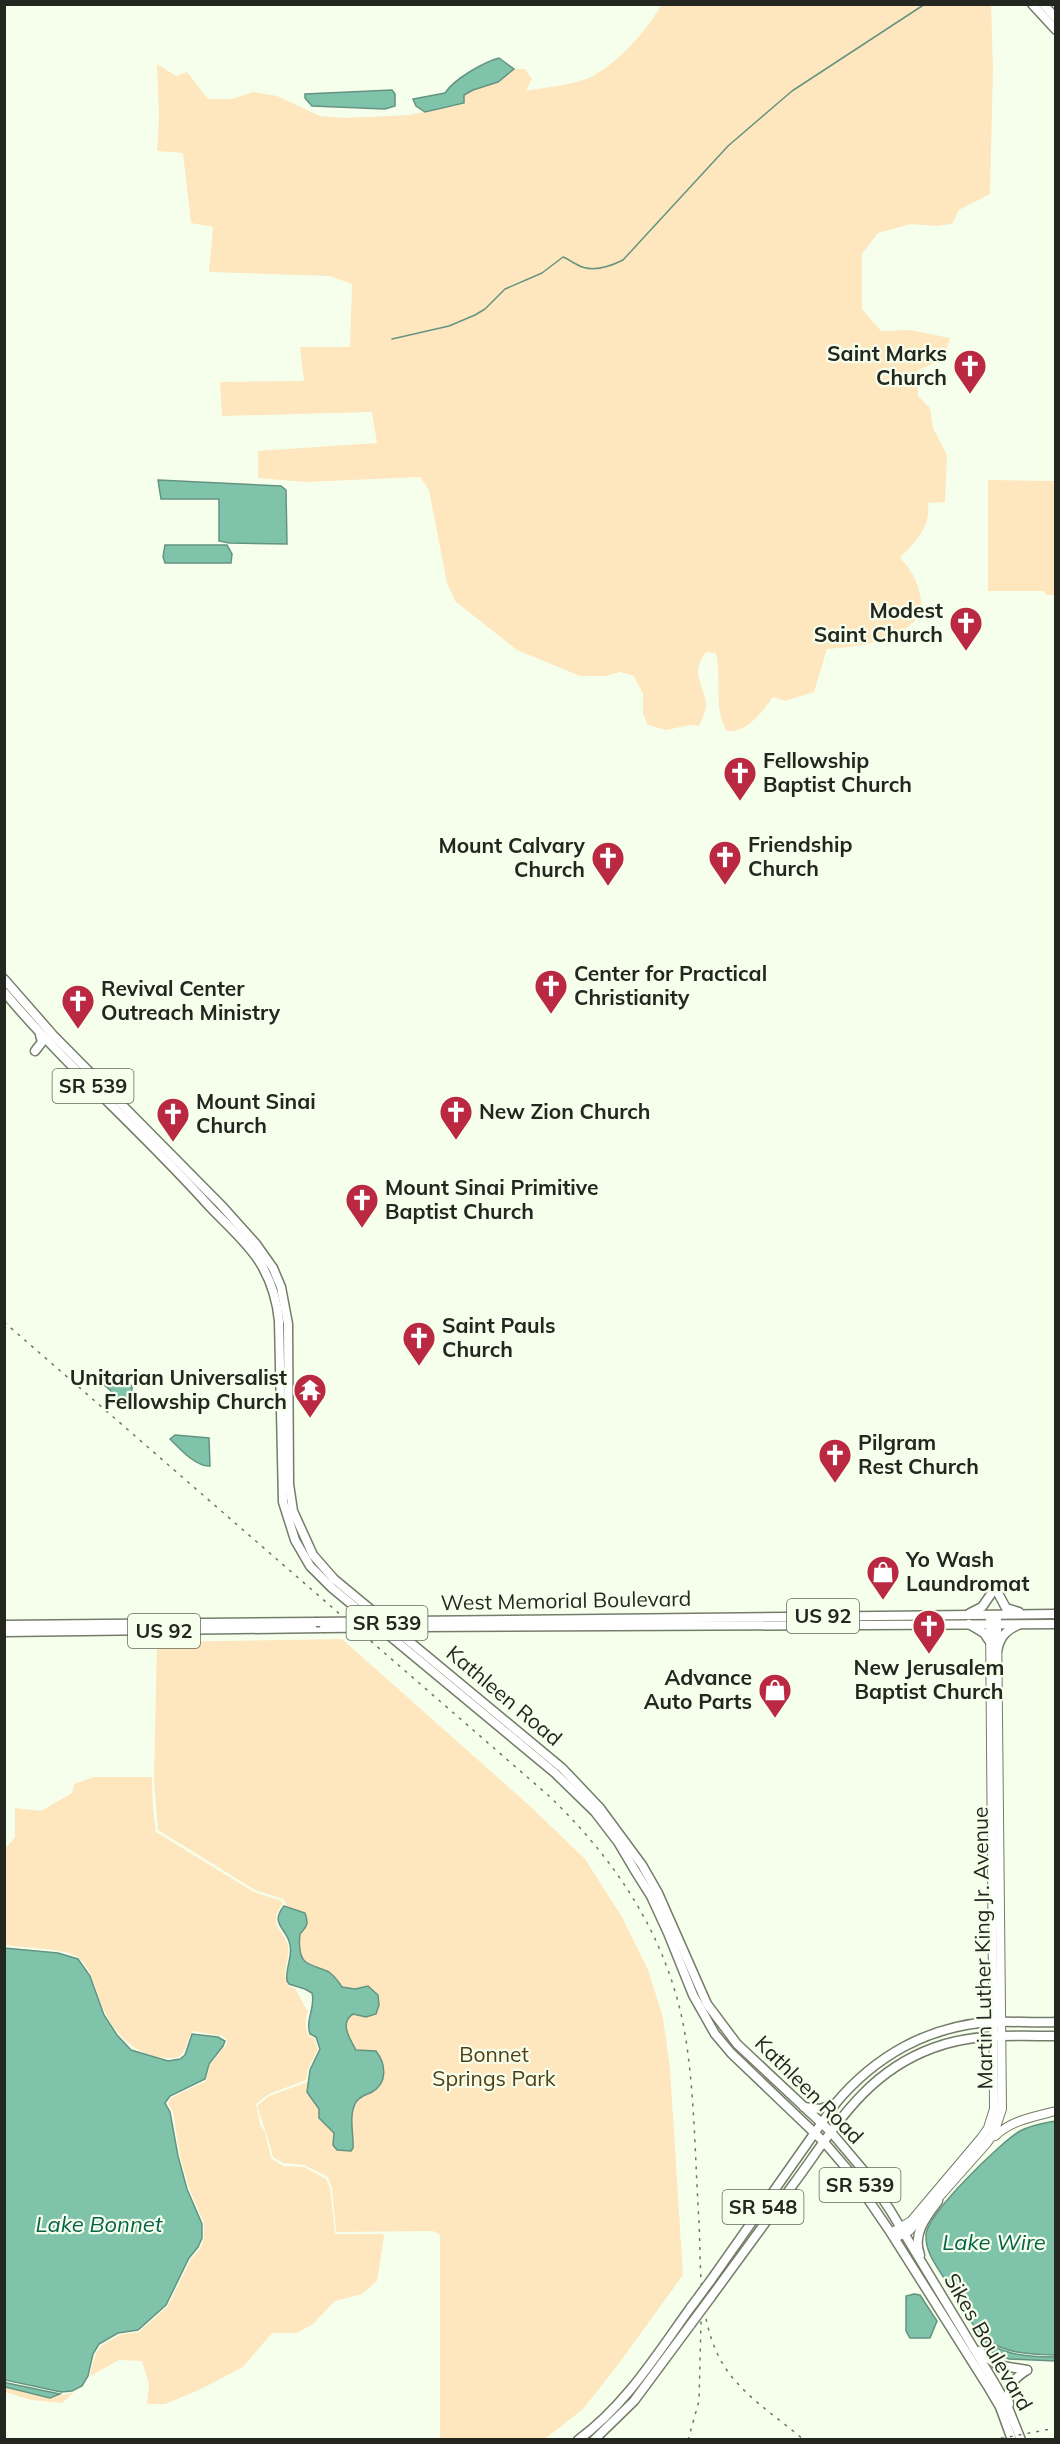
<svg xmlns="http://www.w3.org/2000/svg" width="1060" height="2444" viewBox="0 0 1060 2444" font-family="Mulish,sans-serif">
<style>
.green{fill:#fee7be}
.water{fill:#80c3ab;stroke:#649481;stroke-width:1.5}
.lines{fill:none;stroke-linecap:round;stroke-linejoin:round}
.stream{stroke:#649481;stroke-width:1.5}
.secondary-casing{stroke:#747c6a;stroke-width:10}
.primary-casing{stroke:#747c6a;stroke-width:11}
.secondary{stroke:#fff;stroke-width:8}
.primary{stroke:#fff;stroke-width:8}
.rail{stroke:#70756a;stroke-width:1.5;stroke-dasharray:3 6;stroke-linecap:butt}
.primary-bridge-casing{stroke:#747c6a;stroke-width:11;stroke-linecap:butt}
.primary-bridge{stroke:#fff;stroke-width:8}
.labels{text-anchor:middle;stroke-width:4.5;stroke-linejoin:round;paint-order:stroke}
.shield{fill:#f6ffeb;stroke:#63685d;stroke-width:1.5}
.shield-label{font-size:20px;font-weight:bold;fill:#242720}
.poi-label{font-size:21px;font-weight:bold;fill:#242720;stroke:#f6ffeb;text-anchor:start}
.street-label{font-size:21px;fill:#242720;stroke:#f6ffeb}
.park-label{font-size:21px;fill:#523d13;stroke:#f6ffeb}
.water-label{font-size:22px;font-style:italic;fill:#07624b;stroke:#f6ffeb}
</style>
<rect width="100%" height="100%" fill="#f6ffeb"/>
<!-- green -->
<g class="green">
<path d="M 661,5 L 991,5 L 993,66 L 990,194 L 959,210 L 952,224 L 936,226 L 911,224 L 878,233 L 862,254 L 862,309 L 881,331 L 910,330 L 950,338 L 944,359 L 918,370 L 918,396 L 930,408 L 933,428 L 947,455 L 945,502 L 928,503 C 931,527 916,541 900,558 C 917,575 920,590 923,612 C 900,642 863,646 827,649 L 814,692 L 785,701 L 773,697 C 762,712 747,733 727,731 C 713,710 722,677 716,653 L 706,652 C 692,671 700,679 705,698 C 708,708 703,718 699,726 L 690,725 L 666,730 L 648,725 L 643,714 L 643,694 L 634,676 L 620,672 L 605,676 L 580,676 L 517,650 L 455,601 L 447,583 L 429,490 L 420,477 L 305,482 L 258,478 L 258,451 L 377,443 L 372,412 L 222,416 L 220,382 L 304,381 L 300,347 L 350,347 L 352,284 L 330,276 L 209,272 L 213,227 L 191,223 L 183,153 L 157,151 L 159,117 L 157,64 L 176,76 L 187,72 L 208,99 L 232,99 L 253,92 L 277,96 L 320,116 L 345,118 L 409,115 L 464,104 L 464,95 L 473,90 L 498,82 L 514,69 L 525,69 L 532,79 L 526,91 C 545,87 568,86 586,79 C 614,68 648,30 661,5 Z"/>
<path d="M 988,480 L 1055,481 L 1055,595 L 1046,595 L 1044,591 L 988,591 Z"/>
<path d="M 342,1639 L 531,1807 L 585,1859 L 622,1917 L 648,1970 L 663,2017 L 670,2069 L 683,2275 L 617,2366 L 583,2409 L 545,2439 L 440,2439 L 440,2235 L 433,2231 L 336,2232 L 332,2188 L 328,2177 L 304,2165 L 283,2163 L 273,2157 C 269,2139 262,2123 257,2106 L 269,2096 L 308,2082 L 310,2070 L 320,2049 L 316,2037 L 310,2034 C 305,2019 316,2008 311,1993 L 305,1989 L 289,1984 L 287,1981 C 285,1968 294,1955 289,1941 C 285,1928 270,1923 284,1906 L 287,1906 L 283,1899 L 255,1890 L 158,1830 L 154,1780 L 157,1642 Z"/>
<path d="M 94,1777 L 152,1777 C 152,1796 153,1813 156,1832 L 254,1892 L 282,1901 L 283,1904 C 278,1909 276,1914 276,1921 C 277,1931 285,1934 287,1943 C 292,1958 280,1972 288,1986 L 295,1988 L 308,2012 C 304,2020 305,2028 309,2036 L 314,2038 L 318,2049 L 308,2069 L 306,2080 L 269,2094 L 256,2104 L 260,2124 L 265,2133 L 271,2158 L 283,2166 L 304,2167 L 326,2179 L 330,2188 L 335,2234 L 383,2234 L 384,2236 L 377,2281 L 362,2294 L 335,2301 L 313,2324 L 297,2333 L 272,2333 L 243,2367 L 199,2390 L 165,2404 L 147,2404 L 149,2384 L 142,2361 L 119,2360 L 90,2376 L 95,2355 L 101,2346 L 119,2335 L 139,2332 L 168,2306 L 191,2259 L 200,2249 L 204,2238 L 204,2223 L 189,2188 L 180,2156 L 173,2112 L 168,2103 L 171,2098 L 206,2081 L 210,2065 L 226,2045 L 227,2040 L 223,2036 L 193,2031 C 187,2037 187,2049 181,2055 C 176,2060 166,2058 159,2057 C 127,2051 108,2026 98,1995 C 94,1982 90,1969 80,1959 C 70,1948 21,1948 5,1945 L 5,1849 L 15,1837 L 15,1808 L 41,1811 L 72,1793 L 74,1784 Z"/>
<path d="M 4,2387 L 50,2398 L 74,2392 L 62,2403 L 31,2400 L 5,2392 Z"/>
</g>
<!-- water -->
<g class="water">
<path d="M 499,58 L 514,69 L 498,82 L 473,90 L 464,95 L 464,103 L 425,112 L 416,106 L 413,99 L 445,93 C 454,79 484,62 499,58 Z"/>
<path d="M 392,90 L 395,94 L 395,106 L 385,109 L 312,106 L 305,98 L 305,94 Z"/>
<path d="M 158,480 L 281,486 L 286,490 L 287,544 L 229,543 L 219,541 L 219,499 L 161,499 Z"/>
<path d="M 165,545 L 227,545 L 232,554 L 231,563 L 165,563 L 163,557 Z"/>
<path d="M 128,1381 L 132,1387 L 131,1409 L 101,1382 L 110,1384 Z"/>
<path d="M 175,1435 L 209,1438 L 210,1466 C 196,1467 180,1449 170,1439 Z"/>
<path d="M 284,1906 L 305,1913 C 309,1924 307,1926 300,1934 C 299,1941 299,1953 303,1959 C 307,1966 322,1968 329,1972 C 334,1976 339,1982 342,1987 L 355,1989 L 368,1986 L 378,1995 L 379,2005 L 376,2014 L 366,2017 L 353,2014 C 339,2023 350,2039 356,2050 L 376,2051 C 386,2064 388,2083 372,2092 C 366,2095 360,2096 356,2102 C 348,2116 354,2134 353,2148 L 351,2151 L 337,2150 L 333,2145 L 334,2133 L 319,2118 L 319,2109 L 307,2092 L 310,2070 L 320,2049 L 316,2037 L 310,2034 C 305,2019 316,2008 312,1993 L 305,1989 L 289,1984 L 287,1981 C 285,1968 294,1955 289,1941 C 285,1928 270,1923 284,1906 Z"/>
<path d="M 4,1948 L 58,1953 L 78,1959 L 90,1976 L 104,2015 L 117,2035 L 131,2050 L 168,2061 L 180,2059 L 185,2055 L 192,2034 L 218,2037 L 225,2041 L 223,2046 L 209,2064 L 205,2079 L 170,2096 L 165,2103 L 170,2112 L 178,2156 L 187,2189 L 202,2224 L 202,2238 L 198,2247 L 189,2258 L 166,2305 L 138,2330 L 118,2333 L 99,2344 L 93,2354 L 88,2376 L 82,2386 L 72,2391 L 61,2392 L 5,2380 Z"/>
<path d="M 1055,2121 L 1055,2355 C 986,2354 981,2340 947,2283 C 938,2267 925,2254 926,2234 C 928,2213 1001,2142 1020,2131 C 1031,2125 1044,2123 1055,2121 Z"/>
<path d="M 914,2294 L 920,2295 L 937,2321 L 930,2338 L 910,2338 L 906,2331 L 906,2296 Z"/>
<path d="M 974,2331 C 998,2355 1023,2357 1055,2357 L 1055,2361 L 1009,2359 L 987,2350 Z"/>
<path d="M 5,2382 L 7,2383 L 60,2394 L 50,2398 L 5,2387 Z"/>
</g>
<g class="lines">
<!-- stream -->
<path class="stream" d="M 392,339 L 449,326 L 475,315 L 485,309 L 505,289 L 542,273 L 563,257 C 569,259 571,262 576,264 C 590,273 609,267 623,260 L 728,146 L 792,91 L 925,4"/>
<!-- secondary casing -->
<g class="secondary-casing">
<g id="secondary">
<path d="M 995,2136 C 1012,2120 1033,2117 1056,2111"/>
<path d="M 891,2233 L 911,2221 L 981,2138 L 988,2128 L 994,2109 L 990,1620"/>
<path d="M 895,2238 L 909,2231 L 987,2143 L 994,2133 L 1002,2109 L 997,1619"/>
</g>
</g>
<!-- primary casing -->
<g class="primary-casing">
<g id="primary">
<path d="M 1032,4 L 1056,30"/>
<path d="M 1043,4 L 1056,18"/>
<path d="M 4,979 L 53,1035 L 221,1205 L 256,1244 L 273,1268 L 281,1287 L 288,1324 L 289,1484 L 293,1511 L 313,1555 L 334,1579 L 562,1768 L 600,1808 L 642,1865 L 658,1893 L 707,2004 L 737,2044 L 831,2132 L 864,2171 L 890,2210 L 994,2382 L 1007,2405 L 1021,2440"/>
<path d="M 4,992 C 68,1068 144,1133 210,1207 C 226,1224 246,1241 259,1261 C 271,1280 277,1300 279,1321 L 283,1502 L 295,1540 L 310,1566 L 332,1588 L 555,1773 L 595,1812 L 618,1842 L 634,1869 L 651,1896 L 668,1933 L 693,1995 L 715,2034 L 731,2053 L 824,2142 L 848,2170 L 891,2233 L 987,2385 L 1000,2407 L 1012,2440"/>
<path d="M 35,1051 L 42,1042 L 40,1035"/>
<path d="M 998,1593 L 1006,1608 L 1019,1612"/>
<path d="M 970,1613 L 982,1607 L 991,1594"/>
<path d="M 408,1621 L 1056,1614"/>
<path d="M 969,1624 L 984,1633 L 990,1642"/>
<path d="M 4,1625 L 316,1622"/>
<path d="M 415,1627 L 1056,1624"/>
<path d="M 4,1632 L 324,1628"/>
<path d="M 997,1651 C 1000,1637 1005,1631 1018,1625"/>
<path d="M 804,2107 L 820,2109 L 835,2104"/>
<path d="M 920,2255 C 912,2234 926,2217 938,2201"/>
<path d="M 711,2280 L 835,2104 C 875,2056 928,2026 991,2022 C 1012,2021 1034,2023 1056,2022"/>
<path d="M 711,2297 C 739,2259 767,2220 795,2182 C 836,2126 865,2073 933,2048 C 972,2033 1014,2036 1056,2036"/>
<path d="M 979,2351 L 997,2365 L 1027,2370"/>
<path d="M 1009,2404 C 1006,2387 1013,2379 1027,2370"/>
<path d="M 578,2440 C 626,2405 657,2354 691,2307"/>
<path d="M 594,2440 L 634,2401 L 691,2324"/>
</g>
</g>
<!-- secondary -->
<use href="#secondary" class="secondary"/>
<!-- primary -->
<use href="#primary" class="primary"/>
<!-- rail -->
<g class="rail">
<path d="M 4,1322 L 549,1796 C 619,1863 671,1943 686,2040 C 695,2100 695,2161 699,2221 C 701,2266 698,2317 720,2359 C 738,2393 775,2415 804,2440"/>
<path d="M 688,2440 L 699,2401 L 701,2321"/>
<path d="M 992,2440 L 1056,2428"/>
</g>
<!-- primary-bridge casing -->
<g class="primary-bridge-casing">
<g id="primary-bridge">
<path d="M 316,1622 L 408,1621"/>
<path d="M 324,1628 L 415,1627"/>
<path d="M 691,2307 L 711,2280"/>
<path d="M 691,2324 L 711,2297"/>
</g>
</g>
<!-- primary-bridge -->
<use href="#primary-bridge" class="primary-bridge"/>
</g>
<!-- icons -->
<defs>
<g id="church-pin" transform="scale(1.725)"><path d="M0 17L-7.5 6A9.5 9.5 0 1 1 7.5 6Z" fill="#ba2941" stroke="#f6ffeb"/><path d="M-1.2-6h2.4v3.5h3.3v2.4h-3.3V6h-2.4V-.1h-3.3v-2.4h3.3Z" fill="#fff"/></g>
<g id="temple-pin" transform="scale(1.725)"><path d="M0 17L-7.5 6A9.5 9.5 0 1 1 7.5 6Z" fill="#ba2941" stroke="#f6ffeb"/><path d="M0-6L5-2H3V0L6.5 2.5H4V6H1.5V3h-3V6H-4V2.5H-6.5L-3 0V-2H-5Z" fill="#fff"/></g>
<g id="shop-pin" transform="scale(1.725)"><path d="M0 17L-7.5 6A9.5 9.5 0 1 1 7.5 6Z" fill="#ba2941" stroke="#f6ffeb"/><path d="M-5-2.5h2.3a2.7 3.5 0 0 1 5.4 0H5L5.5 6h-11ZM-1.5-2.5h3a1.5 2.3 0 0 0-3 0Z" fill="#fff"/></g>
</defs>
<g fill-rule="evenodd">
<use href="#church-pin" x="970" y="366"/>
<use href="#church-pin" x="966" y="623"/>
<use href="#church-pin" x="740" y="773"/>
<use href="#church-pin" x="725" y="857"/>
<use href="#church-pin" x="608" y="858"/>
<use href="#church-pin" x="551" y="986"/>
<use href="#church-pin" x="78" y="1001"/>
<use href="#church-pin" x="456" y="1112"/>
<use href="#church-pin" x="173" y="1114"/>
<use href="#church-pin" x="362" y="1200"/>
<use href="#church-pin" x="419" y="1338"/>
<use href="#temple-pin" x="310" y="1390"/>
<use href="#church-pin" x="835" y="1455"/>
<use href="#shop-pin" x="883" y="1572"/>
<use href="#church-pin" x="929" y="1626"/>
<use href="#shop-pin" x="775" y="1690"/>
</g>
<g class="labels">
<!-- shield labels -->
<g class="shield">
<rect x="52.5" y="1069" width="81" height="34" rx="4.5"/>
<rect x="787" y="1599" width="72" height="34" rx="4.5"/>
<rect x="346.5" y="1606" width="81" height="34" rx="4.5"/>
<rect x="128" y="1614" width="72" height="34" rx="4.5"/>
<rect x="819.5" y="2168" width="81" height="34" rx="4.5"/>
<rect x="722.5" y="2190" width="81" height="34" rx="4.5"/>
</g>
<g class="shield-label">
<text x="93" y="1093">SR 539</text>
<text x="823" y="1623">US 92</text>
<text x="387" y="1630">SR 539</text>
<text x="164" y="1638">US 92</text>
<text x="860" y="2192">SR 539</text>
<text x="763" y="2214">SR 548</text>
</g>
<!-- poi labels -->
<g class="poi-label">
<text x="947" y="361" text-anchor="end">Saint Marks<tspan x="947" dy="24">Church</tspan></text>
<text x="943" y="618" text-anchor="end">Modest<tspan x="943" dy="24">Saint Church</tspan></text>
<text x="763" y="768">Fellowship<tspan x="763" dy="24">Baptist Church</tspan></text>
<text x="748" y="852">Friendship<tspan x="748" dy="24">Church</tspan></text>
<text x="585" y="853" text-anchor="end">Mount Calvary<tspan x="585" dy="24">Church</tspan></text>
<text x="574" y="981">Center for Practical<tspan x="574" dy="24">Christianity</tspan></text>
<text x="101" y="996">Revival Center<tspan x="101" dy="24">Outreach Ministry</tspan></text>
<text x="196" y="1109">Mount Sinai<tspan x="196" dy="24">Church</tspan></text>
<text x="479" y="1119">New Zion Church</text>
<text x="385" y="1195">Mount Sinai Primitive<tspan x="385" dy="24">Baptist Church</tspan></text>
<text x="442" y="1333">Saint Pauls<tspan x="442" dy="24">Church</tspan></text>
<text x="287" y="1385" text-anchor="end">Unitarian Universalist<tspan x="287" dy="24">Fellowship Church</tspan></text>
<text x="858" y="1450">Pilgram<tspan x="858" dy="24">Rest Church</tspan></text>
<text x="906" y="1567">Yo Wash<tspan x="906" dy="24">Laundromat</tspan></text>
<text x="929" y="1675" text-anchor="middle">New Jerusalem<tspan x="929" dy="24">Baptist Church</tspan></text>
<text x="752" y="1685" text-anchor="end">Advance<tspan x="752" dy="24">Auto Parts</tspan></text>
</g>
<!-- street labels -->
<g class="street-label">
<text transform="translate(566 1601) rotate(-1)" y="7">West Memorial Boulevard</text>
<text transform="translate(504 1696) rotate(40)" y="7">Kathleen Road</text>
<text transform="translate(983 1948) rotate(-91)" y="7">Martin Luther King Jr. Avenue</text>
<text transform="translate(809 2090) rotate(45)" y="7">Kathleen Road</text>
<text transform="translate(988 2342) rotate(60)" y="7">Sikes Boulevard</text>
</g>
<!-- park labels -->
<g class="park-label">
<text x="494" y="2062">Bonnet<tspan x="494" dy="24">Springs Park</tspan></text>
</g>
<!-- water labels -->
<g class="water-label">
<text x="99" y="2232">Lake Bonnet</text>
<text x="994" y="2250">Lake Wire</text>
</g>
</g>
<!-- border -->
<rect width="1060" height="2444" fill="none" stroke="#242720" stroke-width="12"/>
</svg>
